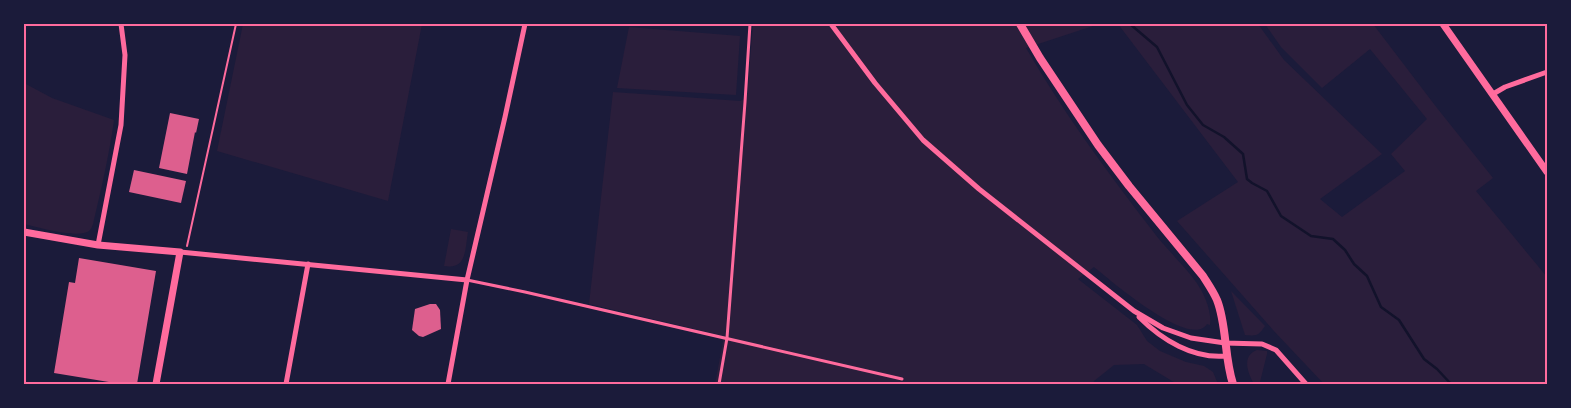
<svg xmlns="http://www.w3.org/2000/svg" width="1571" height="408" viewBox="0 0 1571 408" font-family="Poppins,sans-serif">
<style>
.green{fill:#2a1e3b}
.lines{fill:none;stroke-linecap:round;stroke-linejoin:round}
.stream{stroke:#12122b;stroke-width:2.5}
.building{fill:#dd5f8e}
.path{stroke:#ff6b9d;stroke-width:2}
.service{stroke:#ff6b9d;stroke-width:3}
.minor{stroke:#ff6b9d;stroke-width:5}
.tertiary{stroke:#ff6b9d;stroke-width:7}
.secondary{stroke:#ff6b9d;stroke-width:8}
.neatline{fill:none;stroke:#ff6b9d;stroke-width:2}
</style>
<rect width="100%" height="100%" fill="#1b1b3a"/>
<!-- green -->
<g class="green">
<path d="M 243,24 L 422,24 L 388,201 L 217,151 Z"/>
<path d="M 753,24 L 1099,24 L 1026,48 C 1063,112 1107,172 1152,230 C 1165,248 1183,264 1196,282 C 1204,293 1212,311 1210,325 L 1207,324 C 1191,350 1110,280 1094,267 L 1078,279 L 1137,325 L 1147,341 L 1160,351 L 1186,362 L 1204,366 L 1213,372 L 1218,384 L 1177,384 L 1144,364 L 1114,365 L 1094,381 L 1093,384 L 715,384 L 724,336 L 589,304 L 613,92 L 740,101 L 747,98 Z"/>
<path d="M 1118,24 L 1258,24 L 1284,60 L 1382,154 L 1320,199 L 1342,217 L 1405,171 L 1391,154 L 1427,119 L 1370,49 L 1322,88 L 1281,47 L 1265,24 L 1373,24 L 1437,108 L 1493,178 L 1476,191 L 1547,277 L 1547,384 L 1324,384 L 1273,330 L 1177,221 L 1238,182 Z"/>
<path d="M 629,27 L 740,36 L 736,95 L 617,88 Z"/>
<path d="M 24,83 L 52,98 L 114,120 C 109,156 101,190 93,224 C 92,227 91,229 89,231 C 77,239 38,227 24,224 Z"/>
<path d="M 451,229 L 468,232 C 465,249 467,270 444,266 Z"/>
<path d="M 1231,291 L 1265,326 C 1258,336 1257,336 1245,335 Z"/>
<path d="M 1257,350 L 1267,351 L 1267,354 L 1260,382 L 1261,384 L 1254,384 C 1248,373 1241,356 1257,350 Z"/>
</g>
<g class="lines">
<!-- stream -->
<path class="stream" d="M 1130,24 L 1157,47 L 1187,105 L 1203,125 L 1224,137 L 1243,154 L 1247,179 L 1252,183 L 1267,191 L 1281,216 L 1311,236 L 1333,239 L 1345,250 L 1354,264 L 1367,276 L 1381,307 L 1399,320 L 1424,359 L 1437,369 L 1451,384"/>
</g>
<!-- building -->
<g class="building">
<path d="M 170,113 L 199,119 L 196,133 L 195,132 L 187,174 L 159,168 Z"/>
<path d="M 134,170 L 186,181 L 181,203 L 129,192 Z"/>
<path d="M 79,258 L 156,271 L 137,384 L 121,384 L 54,373 L 69,282 L 75,283 Z"/>
<path d="M 430,304 L 436,304 L 440,310 L 441,329 L 423,337 L 419,336 L 412,330 L 415,309 Z"/>
</g>
<g class="lines">
<!-- path -->
<path class="path" d="M 187,246 L 236,24"/>
<!-- service -->
<g class="service">
<path d="M 467,280 L 525,292 L 902,379"/>
<path d="M 719,384 L 727,338 L 745,102 L 750,24"/>
</g>
<!-- minor -->
<g class="minor">
<path d="M 831,24 L 875,83 L 923,140 L 979,189 L 1134,311 L 1163,328 L 1191,338 L 1225,343 L 1262,344 L 1276,350 L 1306,384"/>
<path d="M 1493,94 L 1505,87 L 1547,72"/>
<path d="M 98,245 L 121,125 L 125,55 L 121,24"/>
<path d="M 180,252 L 467,280"/>
<path d="M 1139,317 C 1162,340 1193,359 1226,356"/>
<path d="M 286,384 L 308,264"/>
<path d="M 448,384 L 467,280 L 505,117 L 525,24"/>
</g>
<!-- tertiary -->
<g class="tertiary">
<path d="M 1443,24 L 1547,172"/>
<path d="M 24,232 L 98,245 L 180,252 L 156,384"/>
</g>
<!-- secondary -->
<path class="secondary" d="M 1020,24 L 1040,58 L 1098,145 L 1129,186 L 1203,276 C 1208,284 1213,291 1217,300 C 1227,325 1224,357 1233,384"/>
</g>
<!-- border -->
<rect width="1571" height="408" fill="none" stroke="#1b1b3a" stroke-width="50"/>
<rect x="25" y="25" width="1521" height="358" class="neatline"/>
</svg>
